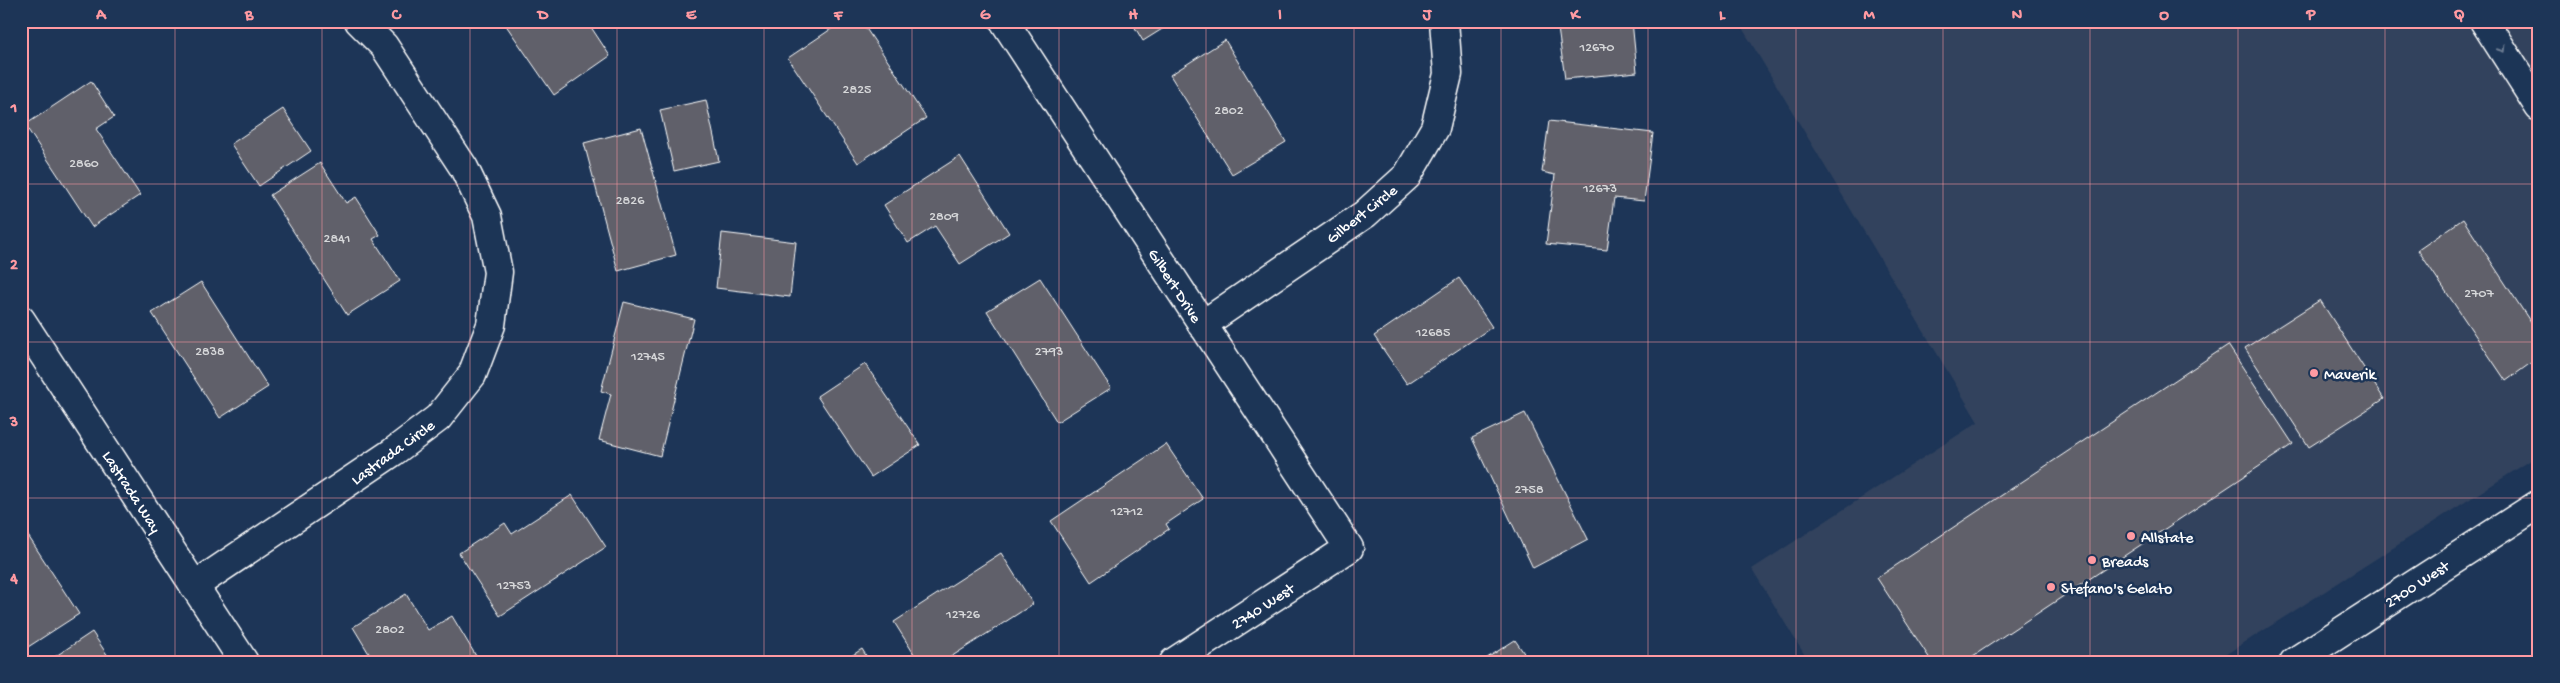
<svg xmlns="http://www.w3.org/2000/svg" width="2560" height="683" viewBox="0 0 2560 683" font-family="'Gochi Hand',sans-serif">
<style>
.built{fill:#31425d}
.building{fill:#60616a;stroke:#fff}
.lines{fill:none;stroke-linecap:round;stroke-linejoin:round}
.minor-casing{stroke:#fff;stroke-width:31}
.major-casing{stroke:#fff;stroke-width:31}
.minor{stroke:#1d3557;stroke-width:28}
.major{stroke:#1d3557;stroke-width:28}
.oneway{stroke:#6c7c92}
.grid{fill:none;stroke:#ff9aa2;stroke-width:1;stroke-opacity:0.55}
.poi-dot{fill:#ff9aa2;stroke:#1d3557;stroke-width:2}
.labels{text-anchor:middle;stroke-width:5;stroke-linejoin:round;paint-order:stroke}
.number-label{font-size:14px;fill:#d7d8da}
.street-label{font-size:16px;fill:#fff;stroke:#1d3557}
.poi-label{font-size:16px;fill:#fff;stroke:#1d3557;text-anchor:start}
.neatline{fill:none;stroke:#ff9aa2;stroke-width:2}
.grid-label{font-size:16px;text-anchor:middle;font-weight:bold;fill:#ff9aa2}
</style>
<rect width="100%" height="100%" fill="#1d3557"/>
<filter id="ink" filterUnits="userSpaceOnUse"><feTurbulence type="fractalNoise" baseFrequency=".02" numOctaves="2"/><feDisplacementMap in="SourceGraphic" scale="10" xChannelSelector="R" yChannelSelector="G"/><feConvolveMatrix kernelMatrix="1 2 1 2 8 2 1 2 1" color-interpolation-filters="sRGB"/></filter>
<g filter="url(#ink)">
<!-- built -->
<path class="built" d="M 1738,21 L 2539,21 L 2539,455 L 2214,662 L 1809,662 L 1752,569 L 1978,422 Z"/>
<!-- building -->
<g class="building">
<path d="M 21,21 L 28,28 L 21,32 Z"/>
<path d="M 503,21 L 587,21 L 610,56 L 554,95 Z"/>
<path d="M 843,21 L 861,21 L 926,118 L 858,163 L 788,58 Z"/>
<path d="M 1131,21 L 1175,21 L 1143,41 Z"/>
<path d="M 1557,21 L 1632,21 L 1637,72 L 1565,79 Z"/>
<path d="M 1225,40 L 1286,142 L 1232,174 L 1170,75 Z"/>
<path d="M 91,81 L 114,117 L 96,129 L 140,195 L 92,227 L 25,125 Z"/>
<path d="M 706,100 L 719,161 L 674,171 L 660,110 Z"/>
<path d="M 283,109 L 311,151 L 259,186 L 231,144 Z"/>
<path d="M 1549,121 L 1653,133 L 1644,201 L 1614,198 L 1607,250 L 1546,244 L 1555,175 L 1542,172 Z"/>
<path d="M 641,128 L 676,255 L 618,271 L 584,143 Z"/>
<path d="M 960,156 L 1009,233 L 960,264 L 935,226 L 908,243 L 884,205 Z"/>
<path d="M 320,163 L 346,203 L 356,197 L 380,235 L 373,239 L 400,281 L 347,315 L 270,195 Z"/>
<path d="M 2463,219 L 2539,335 L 2539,357 L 2506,381 L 2418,250 Z"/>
<path d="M 722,233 L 796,242 L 790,297 L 716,288 Z"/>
<path d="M 1040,278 L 1111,388 L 1057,422 L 987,311 Z"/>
<path d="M 1459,278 L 1492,327 L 1407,384 L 1374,336 Z"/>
<path d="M 201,282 L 268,387 L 220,418 L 152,313 Z"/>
<path d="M 2320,300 L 2384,399 L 2309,447 L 2245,348 Z"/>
<path d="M 624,302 L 694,319 L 660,456 L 599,440 L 611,394 L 601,391 Z"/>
<path d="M 2228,345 L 2293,444 L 1964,662 L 1932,662 L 1877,578 Z"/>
<path d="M 865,364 L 920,445 L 871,477 L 817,396 Z"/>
<path d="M 1525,413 L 1588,539 L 1533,568 L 1472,438 Z"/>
<path d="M 1166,444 L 1203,499 L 1166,524 L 1169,529 L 1091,582 L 1051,521 Z"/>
<path d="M 572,495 L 606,547 L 500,616 L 459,553 L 505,523 L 512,534 Z"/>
<path d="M 21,525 L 79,614 L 28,647 L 21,637 Z"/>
<path d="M 1001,553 L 1033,604 L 943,662 L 919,662 L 894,622 Z"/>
<path d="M 406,594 L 428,630 L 452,616 L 476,656 L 467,662 L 374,662 L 353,627 Z"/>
<path d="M 92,632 L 112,662 L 47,662 Z"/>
<path d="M 1515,640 L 1530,662 L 1481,662 Z"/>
<path d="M 862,649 L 870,662 L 842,662 Z"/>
</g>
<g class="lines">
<!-- minor casing -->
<g class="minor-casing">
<g id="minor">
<path d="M 1004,21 L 1349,548 L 1174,662"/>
<path d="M 21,320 L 244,662"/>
<path d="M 1202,325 L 1365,214 L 1407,176 L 1435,128 L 1448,74 L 1444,21"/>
<path d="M 194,586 L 393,452 L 438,418 L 472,375 L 491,325 L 498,272 L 487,216 L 464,168 L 384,46 L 359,21"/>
</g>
</g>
<!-- major casing -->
<g class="major-casing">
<g id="major">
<path d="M 2484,21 L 2539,107"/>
<path d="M 2294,662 L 2539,504"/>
</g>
</g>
<!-- minor -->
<use href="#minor" class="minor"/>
<!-- major -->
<use href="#major" class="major"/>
</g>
<!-- one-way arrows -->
<defs><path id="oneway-chevron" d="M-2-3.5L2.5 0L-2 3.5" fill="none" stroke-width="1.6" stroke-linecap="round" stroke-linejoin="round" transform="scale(1.25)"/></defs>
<use class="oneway" href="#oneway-chevron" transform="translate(2502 49) rotate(58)"/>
</g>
<!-- grid -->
<path class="grid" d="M 175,21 L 175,662M 322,21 L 322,662M 470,21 L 470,662M 617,21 L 617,662M 764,21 L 764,662M 912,21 L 912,662M 1059,21 L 1059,662M 1206,21 L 1206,662M 1354,21 L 1354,662M 1501,21 L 1501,662M 1648,21 L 1648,662M 1796,21 L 1796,662M 1943,21 L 1943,662M 2090,21 L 2090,662M 2238,21 L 2238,662M 2385,21 L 2385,662M 21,184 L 2539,184M 21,342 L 2539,342M 21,498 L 2539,498"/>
<!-- markers -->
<g class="poi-dot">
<circle cx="2314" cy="373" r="5"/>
<circle cx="2131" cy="536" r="5"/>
<circle cx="2092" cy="560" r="5"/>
<circle cx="2051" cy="587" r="5"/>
</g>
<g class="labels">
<!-- number labels -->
<g class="number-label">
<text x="1597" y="51">12670</text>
<text x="857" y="93">2825</text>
<text x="1229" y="114">2802</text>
<text x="84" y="167">2860</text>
<text x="1600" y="192">12673</text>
<text x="630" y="204">2826</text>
<text x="944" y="220">2809</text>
<text x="337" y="242">2841</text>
<text x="2479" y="297">2707</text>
<text x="1433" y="336">12685</text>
<text x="210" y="355">2838</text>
<text x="1049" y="355">2793</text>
<text x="648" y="360">12745</text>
<text x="1529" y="493">2758</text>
<text x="1127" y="515">12712</text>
<text x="514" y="589">12753</text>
<text x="963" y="618">12726</text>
<text x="390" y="633">2802</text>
</g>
<!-- street labels -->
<g class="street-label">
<text transform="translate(1361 213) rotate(-38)" y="6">Gilbert Circle</text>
<text transform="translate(1176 285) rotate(57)" y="6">Gilbert Drive</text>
<text transform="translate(392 451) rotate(-36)" y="6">Lastrada Circle</text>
<text transform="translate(133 491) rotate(57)" y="6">Lastrada Way</text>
<text transform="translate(2416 583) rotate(-33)" y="6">2700 West</text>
<text transform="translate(1262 605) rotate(-33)" y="6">2740 West</text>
</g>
<!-- poi labels -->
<g class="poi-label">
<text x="2324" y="379">Maverik</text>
<text x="2141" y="542">Allstate</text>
<text x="2102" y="566">Breads</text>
<text x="2061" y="593">Stefano's Gelato</text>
</g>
</g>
<!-- margin -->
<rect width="2560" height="683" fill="none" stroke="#1d3557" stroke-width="55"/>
<rect x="28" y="28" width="2504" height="628" class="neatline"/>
<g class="grid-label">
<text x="101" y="19">A</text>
<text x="249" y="19">B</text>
<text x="396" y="19">C</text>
<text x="543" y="19">D</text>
<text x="691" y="19">E</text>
<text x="838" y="19">F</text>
<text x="985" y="19">G</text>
<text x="1133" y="19">H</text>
<text x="1280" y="19">I</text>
<text x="1427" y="19">J</text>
<text x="1575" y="19">K</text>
<text x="1722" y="19">L</text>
<text x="1869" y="19">M</text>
<text x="2017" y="19">N</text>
<text x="2164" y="19">O</text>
<text x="2311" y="19">P</text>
<text x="2459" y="19">Q</text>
<text x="14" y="112">1</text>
<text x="14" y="269">2</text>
<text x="14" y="426">3</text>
<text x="14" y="583">4</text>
</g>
</svg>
